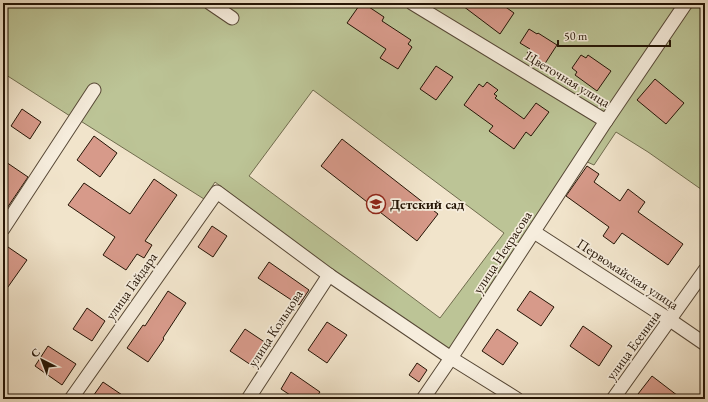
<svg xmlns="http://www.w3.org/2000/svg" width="708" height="402" viewBox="0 0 708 402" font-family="'EB Garamond',serif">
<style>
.green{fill:#bcc496;stroke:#706c4e;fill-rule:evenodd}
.building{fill:#d79a8a;stroke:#241405}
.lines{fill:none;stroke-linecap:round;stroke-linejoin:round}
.minor-casing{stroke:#574836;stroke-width:15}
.minor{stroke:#f6eddd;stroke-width:13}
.labels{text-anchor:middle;stroke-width:3.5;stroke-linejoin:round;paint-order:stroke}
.street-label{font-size:14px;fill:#241405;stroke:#f6eddd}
.poi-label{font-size:14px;font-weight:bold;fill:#241405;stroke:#f6eddd;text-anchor:start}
</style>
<rect width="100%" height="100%" fill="#f1e4cb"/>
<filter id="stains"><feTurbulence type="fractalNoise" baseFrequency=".005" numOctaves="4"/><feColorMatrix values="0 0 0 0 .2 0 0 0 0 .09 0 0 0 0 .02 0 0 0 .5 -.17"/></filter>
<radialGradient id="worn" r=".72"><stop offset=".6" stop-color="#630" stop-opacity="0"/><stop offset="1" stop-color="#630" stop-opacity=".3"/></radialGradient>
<!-- green -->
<path class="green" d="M 3,3 L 202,3 L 233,24 L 221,3 L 705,3 L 705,192 L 648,152 L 616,132 L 594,165 L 585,161 L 455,354 L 332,270 L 215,182 L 204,199 L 79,120 L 70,116 L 3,73 ZM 313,90 L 504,233 L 440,318 L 249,176 Z"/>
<!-- building -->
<g class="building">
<path d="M 361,3 L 363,3 L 384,17 L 382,21 L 411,40 L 408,44 L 412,47 L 398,69 L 380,58 L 386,49 L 347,23 Z"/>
<path d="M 459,3 L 500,3 L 514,13 L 500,34 Z"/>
<path d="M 529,29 L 537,34 L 538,33 L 557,45 L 544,65 L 527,53 L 530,49 L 520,43 Z"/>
<path d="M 581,55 L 586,58 L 588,55 L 611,71 L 597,91 L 575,75 L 577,72 L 572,68 Z"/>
<path d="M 436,66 L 453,77 L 436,100 L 420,89 Z"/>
<path d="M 655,79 L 684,103 L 666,124 L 637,100 Z"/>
<path d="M 487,82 L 498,90 L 494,94 L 497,96 L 495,98 L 524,119 L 536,103 L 549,112 L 531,136 L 526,132 L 514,149 L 489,131 L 493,126 L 464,105 L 479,84 L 483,87 Z"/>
<path d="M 22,109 L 41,122 L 30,139 L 11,126 Z"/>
<path d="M 94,136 L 117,153 L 100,177 L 77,160 Z"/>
<path d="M 342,139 L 438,214 L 417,241 L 321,166 Z"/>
<path d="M 3,160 L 28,177 L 3,214 Z"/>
<path d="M 587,166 L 599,174 L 594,182 L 620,201 L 628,189 L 645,202 L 638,212 L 683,244 L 668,265 L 622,233 L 614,244 L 603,236 L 609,227 L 566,196 Z"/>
<path d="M 154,179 L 177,195 L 145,241 L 152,245 L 144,258 L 137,254 L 126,270 L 103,255 L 115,237 L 68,205 L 84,183 L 130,214 Z"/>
<path d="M 212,226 L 227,236 L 213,257 L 198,247 Z"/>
<path d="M 8,247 L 27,260 L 3,294 L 3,254 Z"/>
<path d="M 269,262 L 309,290 L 299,305 L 258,278 Z"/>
<path d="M 168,291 L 186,303 L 163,338 L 164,339 L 148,362 L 127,348 L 143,325 L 145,326 Z"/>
<path d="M 530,291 L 554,307 L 541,326 L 517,310 Z"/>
<path d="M 87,308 L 105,321 L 92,341 L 73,329 Z"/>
<path d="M 327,322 L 347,335 L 327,363 L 308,350 Z"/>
<path d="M 583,326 L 612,346 L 599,366 L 570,346 Z"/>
<path d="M 245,329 L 269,345 L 254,367 L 230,351 Z"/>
<path d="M 497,329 L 518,343 L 503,365 L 482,351 Z"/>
<path d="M 48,346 L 76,364 L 62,385 L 35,366 Z"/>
<path d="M 417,363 L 427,370 L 419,382 L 409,375 Z"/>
<path d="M 291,372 L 320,392 L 315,399 L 296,399 L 281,389 Z"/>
<path d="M 652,376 L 682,399 L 645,399 L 638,394 Z"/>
<path d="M 103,382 L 128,399 L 91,399 Z"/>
</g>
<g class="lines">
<!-- minor casing -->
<g class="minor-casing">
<g id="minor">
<path d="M 210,3 L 232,18"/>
<path d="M 412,3 L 606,121 L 686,3"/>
<path d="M 3,229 L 94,90"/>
<path d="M 534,232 L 670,320 L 705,344"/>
<path d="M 71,399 L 217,192 L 329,275 L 451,358 L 517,399"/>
<path d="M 248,399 L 329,275"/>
<path d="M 423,399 L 451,358 L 606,121"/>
<path d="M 613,399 L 705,270"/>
</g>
</g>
<!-- minor -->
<use href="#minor" class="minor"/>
</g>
<!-- icons -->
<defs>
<g id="school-ring" transform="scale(1)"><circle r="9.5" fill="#f6eddd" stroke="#8f2418" stroke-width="1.5"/><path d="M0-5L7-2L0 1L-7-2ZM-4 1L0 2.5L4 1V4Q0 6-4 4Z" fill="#8f2418"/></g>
</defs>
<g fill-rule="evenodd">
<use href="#school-ring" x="376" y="204"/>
</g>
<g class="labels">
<!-- street labels -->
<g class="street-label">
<text transform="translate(568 79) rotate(31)" y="5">Цветочная улица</text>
<text transform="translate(502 252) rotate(-57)" y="5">улица Некрасова</text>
<text transform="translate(628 274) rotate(33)" y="5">Первомайская улица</text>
<text transform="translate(131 286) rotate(-55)" y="5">улица Гайдара</text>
<text transform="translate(275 328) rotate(-57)" y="5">улица Кольцова</text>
<text transform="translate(633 345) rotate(-54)" y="5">улица Есенина</text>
</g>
<!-- poi labels -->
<g class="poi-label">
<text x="390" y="209">Детский сад</text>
</g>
</g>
<!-- margin -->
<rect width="708" height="402" fill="none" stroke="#f1e4cb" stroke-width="16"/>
<rect x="4" y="4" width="700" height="394" fill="none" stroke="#241405" stroke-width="2"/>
<rect x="8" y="8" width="692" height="386" fill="none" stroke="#241405"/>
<!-- north arrow -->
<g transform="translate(42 360) rotate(318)" stroke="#f6eddd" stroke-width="3" paint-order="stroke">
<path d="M0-3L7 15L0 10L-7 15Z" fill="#241405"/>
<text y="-6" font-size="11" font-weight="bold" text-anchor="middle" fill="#241405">С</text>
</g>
<!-- scale -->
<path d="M558 40v6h112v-6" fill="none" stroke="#241405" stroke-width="2"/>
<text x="564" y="40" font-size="12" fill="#241405" stroke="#f6eddd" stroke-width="3" paint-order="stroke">50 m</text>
<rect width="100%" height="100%" filter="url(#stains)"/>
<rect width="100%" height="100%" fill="url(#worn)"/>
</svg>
